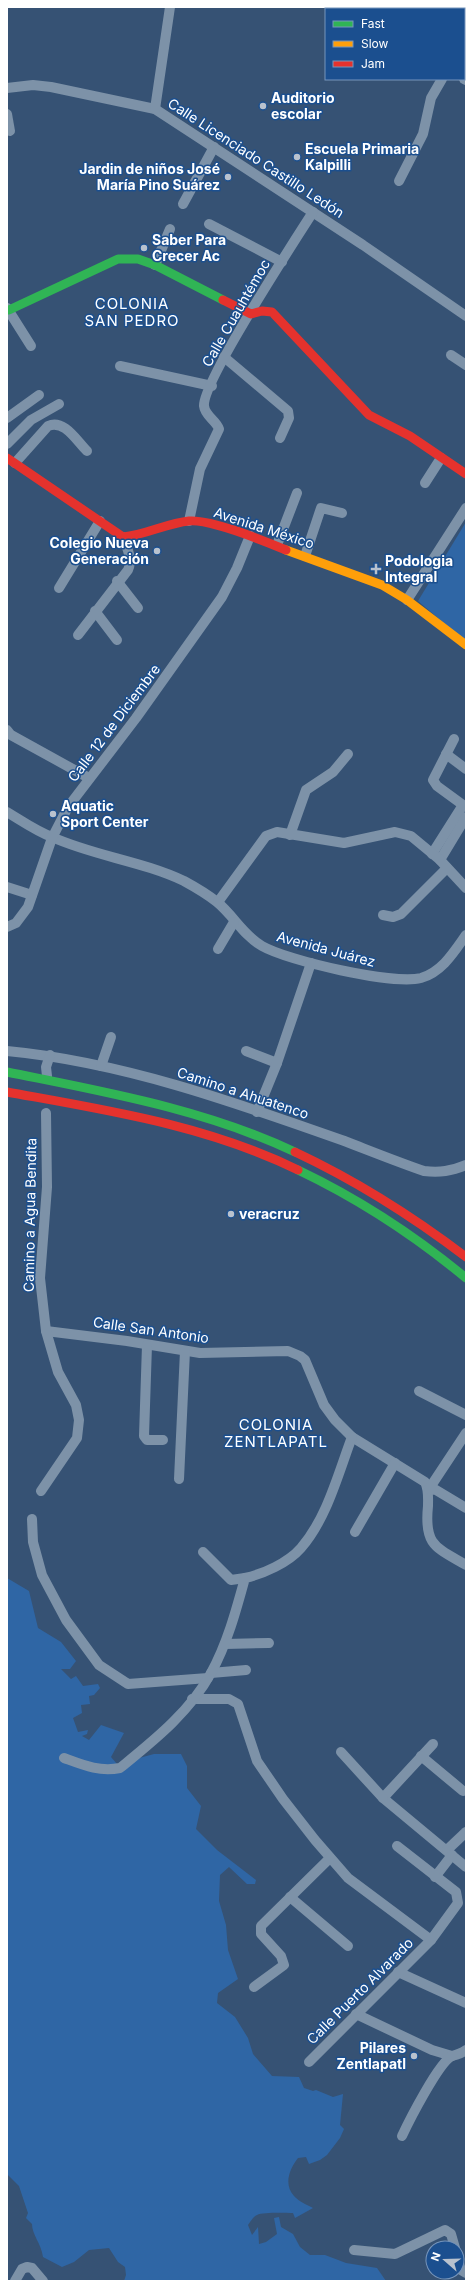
<svg xmlns="http://www.w3.org/2000/svg" width="473" height="2288" viewBox="0 0 473 2288" font-family="Inter,sans-serif">
<style>
.green{fill:#2f66a5}
.lines{fill:none;stroke-linecap:round;stroke-linejoin:round}
.street{stroke:#7d92a8;stroke-width:10}
.fast{stroke:#30b455;stroke-width:9}
.slow{stroke:#ff9f0a;stroke-width:9}
.jam{stroke:#e5322d;stroke-width:9}
.poi-dot{fill:#b9c2ce;stroke:#1b4f8f;stroke-width:1.5}
.labels{text-anchor:middle;stroke-width:3;stroke-linejoin:round;paint-order:stroke}
.poi-label{font-size:14px;font-weight:bold;fill:#fff;stroke:#1b4f8f;text-anchor:start}
.street-label{font-size:14px;fill:#fff;stroke:#1b4f8f}
.neighbourhood-label{font-size:15px;letter-spacing:1px;fill:#fff;stroke:#1b4f8f}
</style>
<rect width="100%" height="100%" fill="#365274"/>
<!-- green -->
<g class="green">
<path d="M 466,522 L 466,642 L 418,601 Z"/>
<path d="M 7,1578 L 29,1591 L 38,1628 L 61,1642 L 76,1661 L 70,1669 L 61,1669 L 71,1679 L 76,1676 L 83,1686 L 98,1684 L 100,1688 L 94,1695 L 89,1696 L 90,1704 L 81,1705 L 82,1713 L 73,1718 L 78,1732 L 88,1730 L 87,1734 L 82,1736 L 89,1740 L 101,1725 L 124,1733 L 111,1757 L 117,1764 L 154,1754 L 181,1754 L 187,1766 L 187,1788 L 201,1806 L 196,1829 L 217,1850 L 256,1880 L 255,1884 L 247,1884 L 229,1867 L 220,1875 L 219,1901 L 226,1925 L 228,1950 L 238,1979 L 218,1993 L 217,2003 L 235,2017 L 248,2038 L 253,2054 L 272,2076 L 299,2077 L 304,2088 L 313,2091 L 316,2090 L 333,2097 L 343,2094 L 340,2125 L 344,2129 L 340,2138 L 327,2155 L 320,2160 L 309,2164 L 306,2157 L 298,2158 C 290,2168 283,2184 294,2196 C 298,2201 307,2205 313,2208 L 295,2218 L 293,2213 C 285,2213 263,2212 257,2215 C 254,2216 250,2222 248,2225 L 252,2235 L 258,2227 L 259,2244 L 266,2242 L 277,2234 L 274,2218 L 279,2217 L 281,2227 L 293,2234 L 300,2247 L 310,2255 L 325,2255 L 346,2263 L 377,2268 L 386,2281 L 124,2281 L 126,2275 L 125,2267 L 118,2262 L 109,2248 L 89,2250 L 74,2262 L 62,2267 L 43,2257 C 41,2243 32,2235 32,2224 L 26,2218 L 28,2213 L 19,2186 L 7,2174 Z"/>
</g>
<g class="lines">
<!-- street -->
<g class="street">
<path d="M 464,42 L 466,39"/>
<path d="M 464,79 L 466,80"/>
<path d="M 7,88 L 33,85 L 51,87 L 155,109 L 363,245 L 466,316"/>
<path d="M 155,109 L 170,7"/>
<path d="M 7,114 L 10,131"/>
<path d="M 399,181 L 423,134 L 431,98 L 442,79"/>
<path d="M 183,204 L 214,147"/>
<path d="M 209,224 L 282,262"/>
<path d="M 155,265 L 170,229"/>
<path d="M 7,308 L 31,346"/>
<path d="M 451,355 L 466,365"/>
<path d="M 224,357 L 288,411 L 289,418 L 280,438"/>
<path d="M 120,366 L 212,386"/>
<path d="M 7,418 L 39,395"/>
<path d="M 7,444 L 31,420 L 59,404"/>
<path d="M 15,463 L 48,426 C 64,419 76,440 87,451"/>
<path d="M 425,483 L 441,458"/>
<path d="M 189,521 L 200,469 L 219,429 C 216,420 205,416 204,406 C 202,383 295,240 313,212"/>
<path d="M 277,545 L 297,493"/>
<path d="M 305,556 L 321,508 L 342,513"/>
<path d="M 117,581 L 138,608"/>
<path d="M 59,588 L 100,521"/>
<path d="M 407,600 L 466,508"/>
<path d="M 95,611 L 117,640"/>
<path d="M 78,635 L 128,570 C 133,559 127,548 123,537"/>
<path d="M 7,730 L 11,735 L 89,778"/>
<path d="M 446,754 L 466,769"/>
<path d="M 7,812 C 22,821 36,831 52,837 C 94,856 142,861 184,881 C 195,887 207,894 217,902 C 234,916 243,935 262,946 C 288,961 393,985 421,978 C 442,972 454,952 466,935"/>
<path d="M 290,835 L 306,790 L 333,772 L 348,754"/>
<path d="M 432,854 L 463,805 L 437,786 L 433,780 L 454,739"/>
<path d="M 440,860 L 466,817"/>
<path d="M 7,887 L 32,895"/>
<path d="M 218,902 L 266,836 L 277,832 L 344,843 L 395,832 L 411,836 L 440,860 L 466,888"/>
<path d="M 383,915 L 393,917 L 401,914 L 447,868"/>
<path d="M 7,927 L 16,923 L 28,907 L 52,838 L 68,807 L 136,718 L 222,597 L 237,568 L 250,536"/>
<path d="M 218,949 L 234,922"/>
<path d="M 7,1051 C 123,1062 237,1103 347,1142 C 373,1152 398,1162 424,1171 C 440,1173 451,1171 466,1165"/>
<path d="M 246,1051 L 277,1063"/>
<path d="M 101,1066 L 111,1037"/>
<path d="M 47,1076 L 46,1067 L 50,1055"/>
<path d="M 257,1112 L 277,1063 L 311,963"/>
<path d="M 46,1331 L 127,1341 L 200,1353 L 288,1351 L 300,1356 L 305,1360 L 324,1405 L 335,1420 L 352,1437 L 425,1482 C 429,1490 428,1497 428,1506 C 424,1545 435,1547 466,1565"/>
<path d="M 147,1345 L 144,1436 L 147,1440 L 163,1440"/>
<path d="M 419,1391 L 466,1415"/>
<path d="M 466,1433 L 429,1489 L 436,1490 L 466,1508"/>
<path d="M 179,1479 L 185,1351"/>
<path d="M 41,1491 L 77,1438 L 79,1420 L 76,1405 L 58,1372 L 46,1331 L 40,1278 L 47,1187 L 46,1113"/>
<path d="M 32,1519 L 33,1542 L 42,1575 L 66,1620 L 99,1665 L 128,1684 L 208,1678"/>
<path d="M 355,1532 L 395,1463"/>
<path d="M 203,1552 L 231,1580 L 245,1578"/>
<path d="M 225,1644 L 269,1643"/>
<path d="M 211,1673 L 246,1670"/>
<path d="M 192,1699 L 229,1699 L 238,1704 L 257,1761 L 283,1799 L 315,1840 L 348,1878 L 431,1940"/>
<path d="M 433,1744 L 383,1798 L 466,1867"/>
<path d="M 341,1752 L 383,1798"/>
<path d="M 421,1756 L 463,1791"/>
<path d="M 64,1758 C 83,1765 99,1772 120,1768 C 153,1741 190,1712 211,1673 C 227,1644 236,1611 245,1578 C 263,1574 288,1563 301,1548 C 327,1518 338,1474 352,1437"/>
<path d="M 447,1850 L 466,1832"/>
<path d="M 435,1877 L 452,1855"/>
<path d="M 290,1897 L 348,1946"/>
<path d="M 398,1972 L 466,2003"/>
<path d="M 254,1987 L 284,1965 L 281,1956 L 261,1934 L 261,1926 L 330,1858"/>
<path d="M 356,2014 L 432,2050 L 452,2056"/>
<path d="M 309,2062 L 431,1940 L 458,1903 L 456,1892 L 397,1846"/>
<path d="M 402,2136 C 409,2121 439,2062 452,2056 C 456,2055 462,2053 466,2050"/>
<path d="M 354,2250 L 395,2254 L 445,2230 L 451,2234 L 455,2248"/>
<path d="M 457,2256 L 461,2270 L 466,2273"/>
<path d="M 15,2281 L 22,2269 L 27,2267 L 32,2268 L 43,2281"/>
</g>
<!-- fast -->
<g class="fast">
<path d="M 9,310 L 118,259 L 138,259 L 155,265 L 223,300"/>
<path d="M 7,1072 C 105,1092 204,1109 295,1152"/>
<path d="M 298,1170 C 359,1199 414,1235 466,1278"/>
</g>
<!-- slow -->
<path class="slow" d="M 286,550 L 382,585 L 407,600 L 466,645"/>
<!-- jam -->
<g class="jam">
<path d="M 223,300 L 251,314 L 262,311 L 272,312 L 369,415 L 410,436 L 466,474"/>
<path d="M 7,458 L 123,537 C 146,535 167,523 189,521 C 211,519 264,541 286,550"/>
<path d="M 7,1092 C 106,1110 206,1125 298,1170"/>
<path d="M 295,1152 C 357,1181 412,1216 466,1257"/>
</g>
</g>
<!-- markers -->
<g class="poi-dot">
<circle cx="263" cy="106" r="4"/>
<circle cx="297" cy="157" r="4"/>
<circle cx="228" cy="177" r="4"/>
<circle cx="144" cy="248" r="4"/>
<circle cx="157" cy="551" r="4"/>
<path d="M374 563h4v4h4v4h-4v4h-4v-4h-4v-4h4z"/>
<circle cx="53" cy="814" r="4"/>
<circle cx="231" cy="1214" r="4"/>
<circle cx="414" cy="2056" r="4"/>
</g>
<g class="labels">
<!-- poi labels -->
<g class="poi-label">
<text x="271" y="103">Auditorio<tspan x="271" dy="16">escolar</tspan></text>
<text x="305" y="154">Escuela Primaria<tspan x="305" dy="16">Kalpilli</tspan></text>
<text x="220" y="174" text-anchor="end">Jardin de niños José<tspan x="220" dy="16">María Pino Suárez</tspan></text>
<text x="152" y="245">Saber Para<tspan x="152" dy="16">Crecer Ac</tspan></text>
<text x="149" y="548" text-anchor="end">Colegio Nueva<tspan x="149" dy="16">Generación</tspan></text>
<text x="385" y="566">Podologia<tspan x="385" dy="16">Integral</tspan></text>
<text x="61" y="811">Aquatic<tspan x="61" dy="16">Sport Center</tspan></text>
<text x="239" y="1219">veracruz</text>
<text x="406" y="2053" text-anchor="end">Pilares<tspan x="406" dy="16">Zentlapatl</tspan></text>
</g>
<!-- street labels -->
<g class="street-label">
<text transform="translate(256 158) rotate(33)" y="5">Calle Licenciado Castillo Ledón</text>
<text transform="translate(236 313) rotate(-60)" y="5">Calle Cuauhtémoc</text>
<text transform="translate(264 528) rotate(18)" y="5">Avenida México</text>
<text transform="translate(114 723) rotate(-53)" y="5">Calle 12 de Diciembre</text>
<text transform="translate(326 949) rotate(15)" y="5">Avenida Juárez</text>
<text transform="translate(243 1093) rotate(18)" y="5">Camino a Ahuatenco</text>
<text transform="translate(30 1215) rotate(-89)" y="5">Camino a Agua Bendita</text>
<text transform="translate(151 1330) rotate(8)" y="5">Calle San Antonio</text>
<text transform="translate(360 1991) rotate(-45)" y="5">Calle Puerto Alvarado</text>
</g>
<!-- neighbourhood labels -->
<g class="neighbourhood-label">
<text x="132" y="309">COLONIA<tspan x="132" dy="17">SAN PEDRO</tspan></text>
<text x="276" y="1430">COLONIA<tspan x="276" dy="17">ZENTLAPATL</tspan></text>
</g>
</g>
<!-- border -->
<rect width="473" height="2288" fill="none" stroke="#ffffff" stroke-width="16"/>
<!-- legend -->
<rect x="325" y="8" width="140" height="72" fill="#1b4f8f" stroke="#7695bc"/>
<rect x="333" y="21" width="20" height="6" fill="#30b455" stroke="#7695bc"/>
<text x="361" y="28" font-size="12" fill="#ffffff">Fast</text>
<rect x="333" y="41" width="20" height="6" fill="#ff9f0a" stroke="#7695bc"/>
<text x="361" y="48" font-size="12" fill="#ffffff">Slow</text>
<rect x="333" y="61" width="20" height="6" fill="#e5322d" stroke="#7695bc"/>
<text x="361" y="68" font-size="12" fill="#ffffff">Jam</text>
<!-- north arrow -->
<g transform="translate(445 2260) rotate(290)"><circle r="19" fill="#1b4f8f" stroke="#7695bc"/>
<path d="M0-3L7 15L0 10L-7 15Z" fill="#b9c2ce"/>
<text y="-6" font-size="11" font-weight="bold" text-anchor="middle" fill="#ffffff">N</text>
</g>
</svg>
